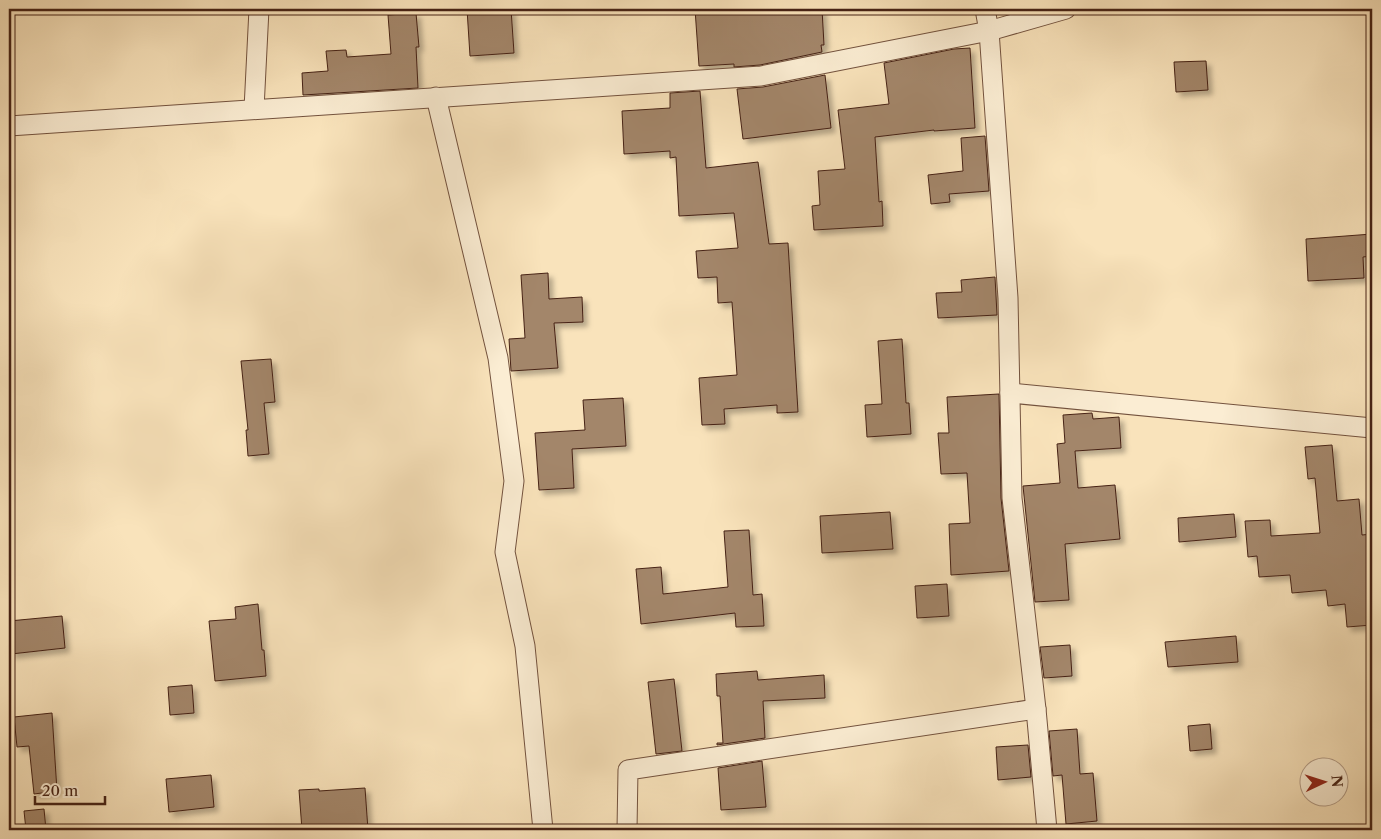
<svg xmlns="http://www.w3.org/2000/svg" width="1381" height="839" viewBox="0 0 1381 839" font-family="'Libre Caslon Text',serif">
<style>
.building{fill:#a3866b;stroke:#462215;filter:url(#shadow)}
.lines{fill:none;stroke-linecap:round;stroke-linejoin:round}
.minor-casing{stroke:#73523e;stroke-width:21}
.minor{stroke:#fbedd3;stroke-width:19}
</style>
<defs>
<filter id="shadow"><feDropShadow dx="4.5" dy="4.5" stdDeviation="2.5" flood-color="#0004"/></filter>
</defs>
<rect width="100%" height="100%" fill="#f9e3bb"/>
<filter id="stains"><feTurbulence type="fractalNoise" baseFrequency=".004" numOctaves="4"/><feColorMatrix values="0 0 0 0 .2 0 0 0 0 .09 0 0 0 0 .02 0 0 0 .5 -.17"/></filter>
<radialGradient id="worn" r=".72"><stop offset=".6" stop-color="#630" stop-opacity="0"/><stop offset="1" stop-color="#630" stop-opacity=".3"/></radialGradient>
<!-- building -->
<g class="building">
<path d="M 467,9 L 511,9 L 514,53 L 470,56 Z"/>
<path d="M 695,9 L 822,9 L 824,45 L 821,45 L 822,52 L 760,65 L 734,67 L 734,64 L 699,66 Z"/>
<path d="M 416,13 L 419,47 L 416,47 L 418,88 L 303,95 L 302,73 L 328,71 L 326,51 L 346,50 L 347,57 L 391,54 L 388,15 Z"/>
<path d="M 970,48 L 975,128 L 934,131 L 934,130 L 875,137 L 879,202 L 882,201 L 883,226 L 814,230 L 812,206 L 820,205 L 818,171 L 845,169 L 838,110 L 889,104 L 884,63 L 954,49 Z"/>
<path d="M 1206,61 L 1208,90 L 1176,92 L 1174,62 Z"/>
<path d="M 825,75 L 831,128 L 743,139 L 737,89 L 763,87 Z"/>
<path d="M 700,91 L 706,168 L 758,162 L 769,244 L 788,243 L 798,412 L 777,413 L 777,405 L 724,409 L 725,424 L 702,425 L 699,378 L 737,375 L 732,302 L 718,303 L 717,277 L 698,278 L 696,251 L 738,248 L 734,213 L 679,216 L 676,157 L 670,158 L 670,151 L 624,154 L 622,111 L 670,108 L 670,93 Z"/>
<path d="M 985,136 L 989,191 L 949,194 L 950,202 L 931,204 L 928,175 L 963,171 L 961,138 Z"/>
<path d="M 1372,234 L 1372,256 L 1363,257 L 1364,278 L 1308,281 L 1306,239 Z"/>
<path d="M 548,273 L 549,299 L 582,297 L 583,322 L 554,323 L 558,368 L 511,371 L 509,339 L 525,338 L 521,275 Z"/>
<path d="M 995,277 L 997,315 L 938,318 L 936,293 L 962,292 L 961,280 Z"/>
<path d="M 902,339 L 906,403 L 909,403 L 911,434 L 867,437 L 865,405 L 882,404 L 878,341 Z"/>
<path d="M 271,359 L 275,402 L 264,403 L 269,454 L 248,456 L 246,430 L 248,430 L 241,361 Z"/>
<path d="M 999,394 L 1001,498 L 1009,571 L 951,575 L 949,524 L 970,523 L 967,473 L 941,474 L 938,433 L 949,433 L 947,397 Z"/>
<path d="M 623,398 L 626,446 L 572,449 L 574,488 L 539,490 L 535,433 L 585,430 L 583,400 Z"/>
<path d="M 1092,413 L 1093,419 L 1119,417 L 1121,448 L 1075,451 L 1078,488 L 1115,485 L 1120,539 L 1065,544 L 1069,600 L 1035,602 L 1023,486 L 1060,483 L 1057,444 L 1065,443 L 1063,415 Z"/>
<path d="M 1332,445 L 1337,501 L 1359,499 L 1362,535 L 1372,534 L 1372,625 L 1347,627 L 1345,604 L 1328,606 L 1326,590 L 1292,593 L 1290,575 L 1259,577 L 1257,556 L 1248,557 L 1245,521 L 1270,520 L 1271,536 L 1320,533 L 1315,478 L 1308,479 L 1305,447 Z"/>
<path d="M 890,512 L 893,549 L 822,553 L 820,516 Z"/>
<path d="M 1234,514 L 1236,537 L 1179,542 L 1178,518 Z"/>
<path d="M 749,530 L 753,595 L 762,594 L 764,626 L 736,627 L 735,613 L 641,624 L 636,569 L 661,567 L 663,594 L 728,587 L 724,531 Z"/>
<path d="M 947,584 L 949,616 L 917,618 L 915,586 Z"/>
<path d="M 258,604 L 262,650 L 264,650 L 266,676 L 215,681 L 209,621 L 236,619 L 235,607 Z"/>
<path d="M 62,616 L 65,648 L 11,654 L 9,621 Z"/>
<path d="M 1236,636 L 1238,662 L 1168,667 L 1165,642 Z"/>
<path d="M 1070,645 L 1072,676 L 1044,678 L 1040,647 Z"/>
<path d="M 757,671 L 758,680 L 824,675 L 825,698 L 763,701 L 765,738 L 717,745 L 717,743 L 723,743 L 720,696 L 717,696 L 716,674 Z"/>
<path d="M 674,679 L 682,751 L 656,754 L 648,682 Z"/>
<path d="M 192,685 L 194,713 L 170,715 L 168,687 Z"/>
<path d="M 52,713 L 57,791 L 34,794 L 29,746 L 17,747 L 14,717 Z"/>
<path d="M 1210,724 L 1212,749 L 1190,751 L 1188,726 Z"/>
<path d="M 1077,729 L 1080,774 L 1093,773 L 1097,821 L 1066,824 L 1062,775 L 1053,776 L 1049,731 Z"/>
<path d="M 1028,745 L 1031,777 L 998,780 L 996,747 Z"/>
<path d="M 762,761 L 766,807 L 721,810 L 718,768 Z"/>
<path d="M 211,775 L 214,807 L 169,812 L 166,779 Z"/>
<path d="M 365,788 L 368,830 L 302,830 L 299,790 L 319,789 L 319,791 Z"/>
<path d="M 44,809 L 46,830 L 26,830 L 24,811 Z"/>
</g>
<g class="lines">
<!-- minor casing -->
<g class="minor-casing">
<g id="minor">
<path d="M 985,9 L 989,31 L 1008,298 L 1012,498 L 1036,709 L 1047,830"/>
<path d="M 436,97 L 498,358 L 514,481 L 505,552 L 525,646 L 543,830"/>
<path d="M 254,109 L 259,9"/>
<path d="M 9,126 L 761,76 L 989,31 L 1066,9"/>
<path d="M 1010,393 L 1372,428"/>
<path d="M 627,830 L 628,770 L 1036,709"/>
</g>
</g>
<!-- minor -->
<use href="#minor" class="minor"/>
</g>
<!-- margin -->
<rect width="1381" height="839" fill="none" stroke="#f9e3bb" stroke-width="30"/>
<rect x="10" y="10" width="1361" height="819" fill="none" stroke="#462215" stroke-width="2.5"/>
<rect x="15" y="15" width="1351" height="809" fill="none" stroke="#462215"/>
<!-- north arrow -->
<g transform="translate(1324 782) rotate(86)"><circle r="24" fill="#fbedd3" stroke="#b39c87"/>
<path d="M0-4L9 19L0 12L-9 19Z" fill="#8f2418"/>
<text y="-8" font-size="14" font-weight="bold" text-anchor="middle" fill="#462215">N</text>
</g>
<!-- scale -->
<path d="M35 796v8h70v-8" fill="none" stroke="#462215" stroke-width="2.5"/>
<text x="42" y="796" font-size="15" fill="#462215" stroke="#fbedd3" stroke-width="4" paint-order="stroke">20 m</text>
<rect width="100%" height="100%" filter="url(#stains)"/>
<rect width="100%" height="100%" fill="url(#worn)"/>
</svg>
